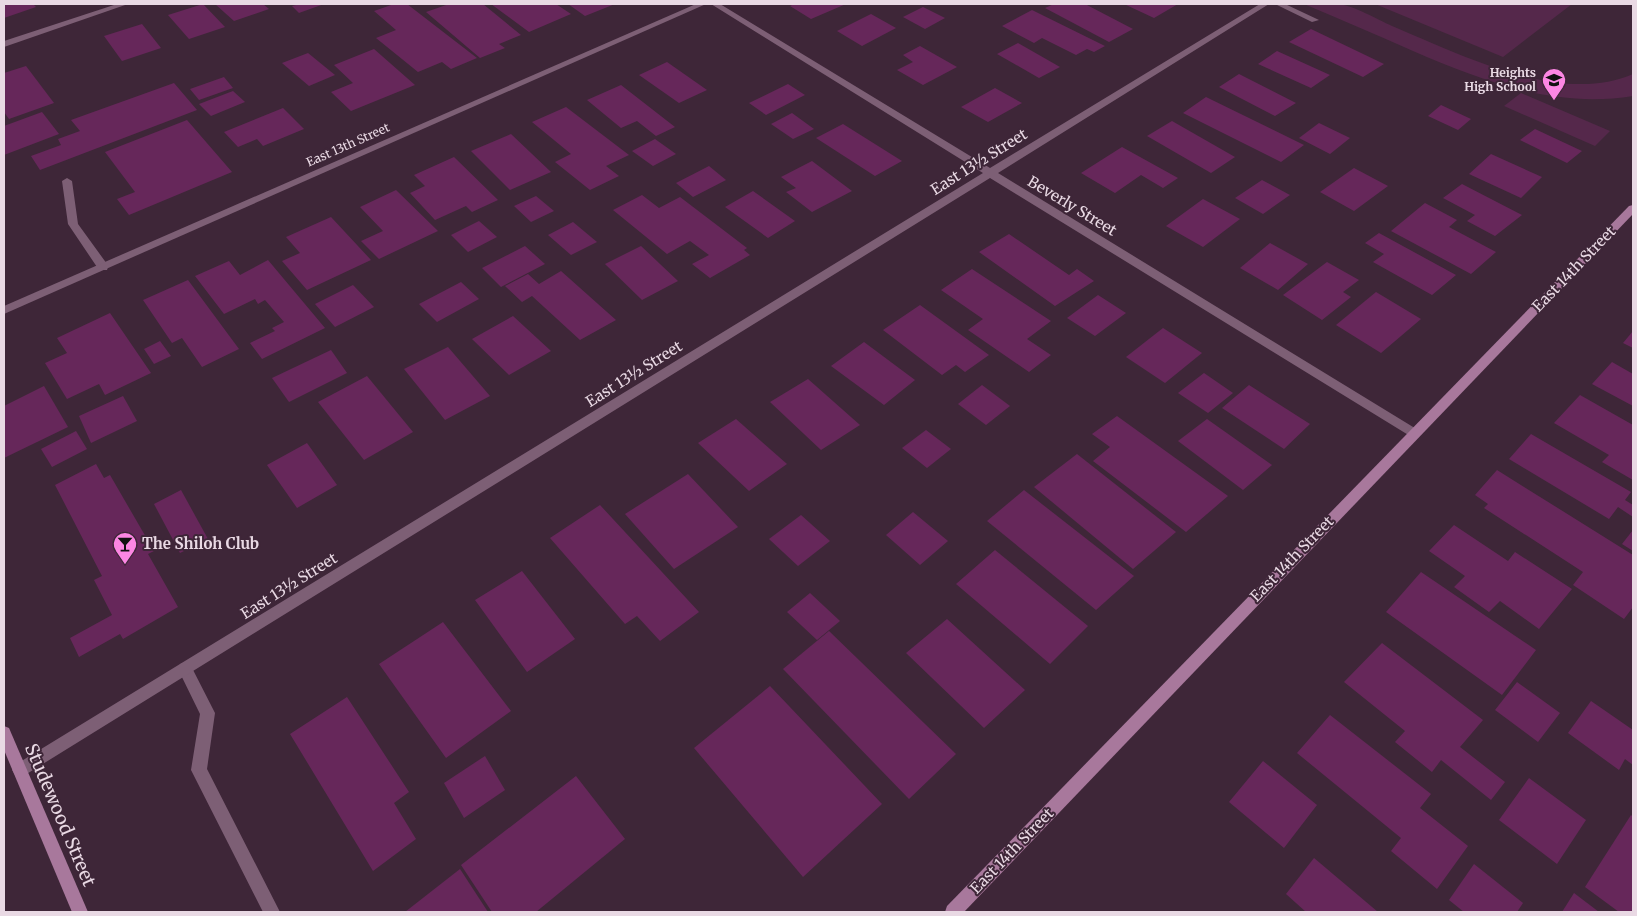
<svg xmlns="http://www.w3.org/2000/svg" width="1637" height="916" viewBox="0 0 1637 916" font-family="Merriweather,serif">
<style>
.green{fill:#55284b}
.building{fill:#66275a}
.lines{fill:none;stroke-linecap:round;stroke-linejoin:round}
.lane{fill:#7d5f75;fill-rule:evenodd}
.street{fill:#7d5f75;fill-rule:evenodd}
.secondary{fill:#a8789c;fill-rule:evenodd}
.labels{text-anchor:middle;stroke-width:4;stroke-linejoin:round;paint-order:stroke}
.far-poi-label{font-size:12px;font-weight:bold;fill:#e9d9e4;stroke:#3e2638;text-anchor:end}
.far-street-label{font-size:12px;fill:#e9d9e4;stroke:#3e2638}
.street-label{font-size:15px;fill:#e9d9e4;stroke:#3e2638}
.poi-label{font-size:15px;font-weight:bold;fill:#e9d9e4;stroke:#3e2638;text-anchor:start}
.near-street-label{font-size:18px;fill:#e9d9e4;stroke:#3e2638}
</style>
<rect width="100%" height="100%" fill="#3e2638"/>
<!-- green -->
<g class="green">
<path d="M 1304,4 C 1315,4 1328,2 1339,4 C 1354,6 1377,19 1392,26 C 1459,54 1561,106 1633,74 L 1633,96 C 1555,109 1483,81 1413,51 C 1377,35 1340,19 1304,4 Z"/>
<path d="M 1375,4 L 1572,4 L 1503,57 Z"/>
<path d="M 1521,93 L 1610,131 L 1595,146 L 1504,106 Z"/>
</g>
<!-- building -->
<g class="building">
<path d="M 4,4 L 33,4 L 36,7 L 4,18 Z"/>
<path d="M 203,4 L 225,27 L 189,39 L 168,15 Z"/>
<path d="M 215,4 L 263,4 L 269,9 L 234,21 Z"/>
<path d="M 300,4 L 324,4 L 299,13 L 292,6 Z"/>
<path d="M 394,4 L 407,4 L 477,58 L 451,69 L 442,62 L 418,72 L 376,38 L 396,30 L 374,11 Z"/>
<path d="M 449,4 L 483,4 L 521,35 L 499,44 L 505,48 L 480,58 L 426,12 Z"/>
<path d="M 491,4 L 556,4 L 571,14 L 529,32 Z"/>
<path d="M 568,4 L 615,4 L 585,16 Z"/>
<path d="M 794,4 L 846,4 L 811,19 L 790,6 Z"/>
<path d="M 1054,4 L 1085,4 L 1133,29 L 1109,42 L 1045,8 Z"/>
<path d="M 1124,4 L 1178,4 L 1154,18 Z"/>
<path d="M 923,7 L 945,18 L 925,29 L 903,17 Z"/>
<path d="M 1032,10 L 1105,46 L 1094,52 L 1087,49 L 1076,55 L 1042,38 L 1034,43 L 1002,26 Z"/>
<path d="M 871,14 L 896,28 L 862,46 L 837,31 Z"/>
<path d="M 142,24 L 161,48 L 122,61 L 104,36 Z"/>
<path d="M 1311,29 L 1384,64 L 1363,77 L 1289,42 Z"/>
<path d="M 1018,43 L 1060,67 L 1039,78 L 997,54 Z"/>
<path d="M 920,46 L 957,67 L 923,85 L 897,70 L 913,62 L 903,55 Z"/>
<path d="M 374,49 L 415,85 L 351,111 L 331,92 L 353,83 L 334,65 Z"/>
<path d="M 1277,51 L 1330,75 L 1311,88 L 1258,64 Z"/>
<path d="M 308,53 L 335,75 L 309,86 L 282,63 Z"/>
<path d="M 667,62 L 707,90 L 679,103 L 639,75 Z"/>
<path d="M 26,66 L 54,103 L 9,119 L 4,112 L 4,73 Z"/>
<path d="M 1239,74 L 1296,103 L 1275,116 L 1219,87 Z"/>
<path d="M 224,77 L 233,88 L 199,100 L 190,89 Z"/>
<path d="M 174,83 L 197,110 L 40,170 L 31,156 L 61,145 L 58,139 L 80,131 L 71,120 Z"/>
<path d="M 788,84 L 805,95 L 766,115 L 749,103 Z"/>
<path d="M 621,85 L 675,127 L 656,136 L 637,121 L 621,128 L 587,100 Z"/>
<path d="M 995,88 L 1022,103 L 988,122 L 961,107 Z"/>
<path d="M 233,91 L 245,102 L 211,116 L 199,104 Z"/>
<path d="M 1206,97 L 1304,145 L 1281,162 L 1183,113 Z"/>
<path d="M 1441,105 L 1471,119 L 1458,130 L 1428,116 Z"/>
<path d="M 566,107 L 629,155 L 606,166 L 619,176 L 590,190 L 555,162 L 571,154 L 532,122 Z"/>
<path d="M 283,108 L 304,129 L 263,146 L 257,139 L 238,147 L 224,132 Z"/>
<path d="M 42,112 L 59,134 L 4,155 L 4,126 Z"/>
<path d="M 792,113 L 814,129 L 793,139 L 771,124 Z"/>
<path d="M 187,120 L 232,172 L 129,215 L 117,199 L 135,192 L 105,152 Z"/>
<path d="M 1172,121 L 1235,157 L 1211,173 L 1147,136 Z"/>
<path d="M 1319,123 L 1350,138 L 1330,154 L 1299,138 Z"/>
<path d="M 843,124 L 902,161 L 875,176 L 816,138 Z"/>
<path d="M 1535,129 L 1582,151 L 1567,163 L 1520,140 Z"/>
<path d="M 511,134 L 551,172 L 510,190 L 471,151 Z"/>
<path d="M 655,139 L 676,154 L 653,166 L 632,151 Z"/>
<path d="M 1122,147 L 1178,178 L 1163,188 L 1141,175 L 1115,193 L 1081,173 Z"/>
<path d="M 1491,154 L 1542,177 L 1521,198 L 1469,174 Z"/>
<path d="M 454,157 L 498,200 L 472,212 L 466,206 L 435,220 L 410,193 L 425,186 L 414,175 Z"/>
<path d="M 812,161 L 852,191 L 812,212 L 786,192 L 796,188 L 781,177 Z"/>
<path d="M 709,166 L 726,180 L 693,197 L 676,183 Z"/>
<path d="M 1354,168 L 1388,186 L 1354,211 L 1320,192 Z"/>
<path d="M 1262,180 L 1290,195 L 1263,214 L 1235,198 Z"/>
<path d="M 1462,184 L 1522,215 L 1495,236 L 1467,221 L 1475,215 L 1443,198 Z"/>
<path d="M 396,190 L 438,231 L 379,259 L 361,241 L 383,231 L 360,207 Z"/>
<path d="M 753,191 L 795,221 L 768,238 L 725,207 Z"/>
<path d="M 642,195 L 659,208 L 680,197 L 747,248 L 744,250 L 750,255 L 710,278 L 692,264 L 709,255 L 690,241 L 667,254 L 613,210 Z"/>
<path d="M 536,196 L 554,211 L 531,222 L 514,206 Z"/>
<path d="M 1203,199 L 1240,219 L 1203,247 L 1166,226 Z"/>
<path d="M 1425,203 L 1457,220 L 1449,227 L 1496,252 L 1471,274 L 1391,231 Z"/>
<path d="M 331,217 L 371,260 L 307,290 L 282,261 L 300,253 L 286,237 Z"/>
<path d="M 479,221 L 497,237 L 468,252 L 451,235 Z"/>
<path d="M 573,222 L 597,242 L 571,255 L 548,235 Z"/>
<path d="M 1379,233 L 1456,275 L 1432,295 L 1373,262 L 1384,254 L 1365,243 Z"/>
<path d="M 1009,234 L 1069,275 L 1077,269 L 1094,281 L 1055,306 L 979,252 Z"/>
<path d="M 1270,243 L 1308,264 L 1278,290 L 1240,268 Z"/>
<path d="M 525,246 L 545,264 L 501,287 L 482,268 Z"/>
<path d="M 641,246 L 678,281 L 642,300 L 605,264 Z"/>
<path d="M 268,260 L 325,328 L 262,359 L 250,343 L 275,331 L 272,328 L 284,322 L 265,300 L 258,304 L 255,299 L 224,314 L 195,276 L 229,261 L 240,275 Z"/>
<path d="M 1327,262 L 1359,280 L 1343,292 L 1351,297 L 1322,320 L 1283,295 Z"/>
<path d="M 972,269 L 1051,321 L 1027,339 L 1051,355 L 1029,372 L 968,330 L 983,319 L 941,290 Z"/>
<path d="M 561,271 L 616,320 L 580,340 L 532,296 L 522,302 L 505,286 L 528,274 L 539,284 Z"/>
<path d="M 188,280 L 239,349 L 202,367 L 182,338 L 172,343 L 143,300 Z"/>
<path d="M 461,282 L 479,299 L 437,322 L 419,304 Z"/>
<path d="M 353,285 L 374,307 L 335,327 L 315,304 Z"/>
<path d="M 1376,292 L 1421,319 L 1381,353 L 1336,325 Z"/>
<path d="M 1098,295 L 1126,313 L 1095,336 L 1067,318 Z"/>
<path d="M 920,305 L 989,355 L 965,372 L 956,365 L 942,375 L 883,330 Z"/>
<path d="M 110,313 L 151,373 L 105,395 L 99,384 L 67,399 L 45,363 L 67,353 L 57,338 Z"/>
<path d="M 513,316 L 551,351 L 509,375 L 472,339 Z"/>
<path d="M 1163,328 L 1202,353 L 1165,383 L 1126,357 Z"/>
<path d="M 1633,331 L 1633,348 L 1623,343 Z"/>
<path d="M 160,341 L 171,356 L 154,364 L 144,349 Z"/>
<path d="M 864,342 L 915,380 L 884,405 L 831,366 Z"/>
<path d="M 448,347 L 490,396 L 445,420 L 404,369 Z"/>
<path d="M 331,350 L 347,373 L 289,402 L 272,378 Z"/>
<path d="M 1612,362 L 1633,374 L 1633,406 L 1592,384 Z"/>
<path d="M 1204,373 L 1233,393 L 1208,413 L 1178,393 Z"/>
<path d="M 367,376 L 413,432 L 364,460 L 318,402 Z"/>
<path d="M 808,379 L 860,425 L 821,450 L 770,402 Z"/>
<path d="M 982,385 L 1010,406 L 986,425 L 958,404 Z"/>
<path d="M 1249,385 L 1310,424 L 1284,449 L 1222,408 Z"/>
<path d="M 44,386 L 68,427 L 4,458 L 4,406 Z"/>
<path d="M 1580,395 L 1633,425 L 1633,480 L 1602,462 L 1609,455 L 1554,423 Z"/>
<path d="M 123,396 L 137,421 L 91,443 L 79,416 Z"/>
<path d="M 1117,416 L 1228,496 L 1186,532 L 1093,461 L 1110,447 L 1092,434 Z"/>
<path d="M 736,419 L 787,464 L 749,491 L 698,443 Z"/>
<path d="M 1207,419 L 1272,465 L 1243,490 L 1178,441 Z"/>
<path d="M 926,430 L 951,449 L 927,468 L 902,448 Z"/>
<path d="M 76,431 L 87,449 L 52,467 L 41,449 Z"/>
<path d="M 1531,434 L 1631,492 L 1625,500 L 1633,505 L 1633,517 L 1618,507 L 1609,519 L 1509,459 Z"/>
<path d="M 307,443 L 337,485 L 297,508 L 267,465 Z"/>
<path d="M 1077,454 L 1176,532 L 1133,569 L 1034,487 Z"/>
<path d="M 96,464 L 104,478 L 110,475 L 154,551 L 148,554 L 178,607 L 123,639 L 120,634 L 79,657 L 70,638 L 112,615 L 94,580 L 102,576 L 55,485 Z"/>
<path d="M 1497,470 L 1633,555 L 1633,607 L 1624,619 L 1573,585 L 1583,572 L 1484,508 L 1488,504 L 1475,495 Z"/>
<path d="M 688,474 L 738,527 L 674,569 L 625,514 Z"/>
<path d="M 181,490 L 208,539 L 180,553 L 154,504 Z"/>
<path d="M 1024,490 L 1134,576 L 1096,610 L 987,521 Z"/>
<path d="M 600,505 L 699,612 L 660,641 L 637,616 L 625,624 L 550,538 Z"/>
<path d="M 913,512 L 948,541 L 920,565 L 886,535 Z"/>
<path d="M 801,515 L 830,541 L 798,566 L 769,539 Z"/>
<path d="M 1454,525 L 1508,561 L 1515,552 L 1572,589 L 1539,629 L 1500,601 L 1489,612 L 1454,587 L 1465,576 L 1429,551 Z"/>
<path d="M 1633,530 L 1633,551 L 1622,544 Z"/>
<path d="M 995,550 L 1088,626 L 1050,664 L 956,584 Z"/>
<path d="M 522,571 L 575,639 L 527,672 L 475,600 Z"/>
<path d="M 1421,572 L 1536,650 L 1502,695 L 1386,612 Z"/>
<path d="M 810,593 L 840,621 L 817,640 L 787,612 Z"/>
<path d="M 947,619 L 1025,690 L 984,728 L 906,653 Z"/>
<path d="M 443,622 L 511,711 L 446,758 L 379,664 Z"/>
<path d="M 829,631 L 956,754 L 909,799 L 783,669 Z"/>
<path d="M 1382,643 L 1483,720 L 1460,747 L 1505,782 L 1491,800 L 1441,760 L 1432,772 L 1395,742 L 1405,731 L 1344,682 Z"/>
<path d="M 1517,682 L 1560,713 L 1538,742 L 1495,710 Z"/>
<path d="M 770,686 L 882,804 L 803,877 L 694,748 Z"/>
<path d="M 347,697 L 409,792 L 394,803 L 416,839 L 373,871 L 290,734 Z"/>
<path d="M 1591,701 L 1633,730 L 1633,765 L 1625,759 L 1619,770 L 1568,733 Z"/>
<path d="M 1330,715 L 1431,794 L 1420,808 L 1468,846 L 1437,889 L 1391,851 L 1401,838 L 1297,753 Z"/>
<path d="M 485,756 L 505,790 L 464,818 L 444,783 Z"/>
<path d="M 1263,761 L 1317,805 L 1284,848 L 1229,802 Z"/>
<path d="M 576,776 L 625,839 L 536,912 L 492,912 L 461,865 Z"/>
<path d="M 1529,778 L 1586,820 L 1557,864 L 1499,820 Z"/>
<path d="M 1631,815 L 1633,817 L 1633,912 L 1619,912 L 1585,887 Z"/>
<path d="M 1314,858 L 1378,912 L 1306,912 L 1286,894 Z"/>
<path d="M 1474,864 L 1523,903 L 1517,912 L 1464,912 L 1449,900 Z"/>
<path d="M 460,869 L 488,912 L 405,912 Z"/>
<path d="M 1574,893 L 1599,912 L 1562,912 Z"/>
</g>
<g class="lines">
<!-- lane -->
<g class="lane">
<path d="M 67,178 L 72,181 L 78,224 L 107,264 L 108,267 L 107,270 L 99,270 L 68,224 L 62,181 Z"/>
<path d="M 185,662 L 190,664 L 215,713 L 207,769 L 280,912 L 263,912 L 191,770 L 200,714 L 178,669 L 180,664 Z"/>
</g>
<!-- street -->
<g class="street">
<path d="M 117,4 L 128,4 L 4,47 L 4,41 Z"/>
<path d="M 696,4 L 706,4 L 4,314 L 4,306 Z"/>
<path d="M 711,4 L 720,4 L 990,168 L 1260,4 L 1269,4 L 998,173 L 1418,430 L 1420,433 L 1418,436 L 1410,436 L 990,178 L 25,775 L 20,778 L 15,775 L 12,770 L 15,765 L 983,173 Z"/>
<path d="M 1275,4 L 1285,4 L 1319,20 L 1312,22 Z"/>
</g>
<!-- secondary -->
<g class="secondary">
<path d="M 1633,205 L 1633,214 L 964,912 L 945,912 L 947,906 L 1629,206 Z"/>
<path d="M 4,726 L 9,728 L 88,912 L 72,912 L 4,750 Z"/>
</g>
</g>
<!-- icons -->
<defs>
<g id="school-pin" transform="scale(1.25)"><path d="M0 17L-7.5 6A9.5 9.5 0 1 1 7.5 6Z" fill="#fc86e3" stroke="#3e2638"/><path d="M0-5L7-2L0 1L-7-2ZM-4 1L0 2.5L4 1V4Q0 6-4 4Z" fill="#111"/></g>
<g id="bar-pin" transform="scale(1.25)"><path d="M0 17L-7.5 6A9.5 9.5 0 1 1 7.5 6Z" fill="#fc86e3" stroke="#3e2638"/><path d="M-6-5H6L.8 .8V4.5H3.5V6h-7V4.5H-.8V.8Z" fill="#111"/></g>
</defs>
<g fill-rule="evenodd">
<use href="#school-pin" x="1554" y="80"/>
<use href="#bar-pin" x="125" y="544"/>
</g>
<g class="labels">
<!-- far-poi labels -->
<g class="far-poi-label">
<text x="1536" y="77">Heights<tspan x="1536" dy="14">High School</tspan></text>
</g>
<!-- far-street labels -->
<g class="far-street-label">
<text transform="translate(348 145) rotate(-24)" y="4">East 13th Street</text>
</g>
<!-- street labels -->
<g class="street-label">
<text transform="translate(979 162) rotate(-32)" y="5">East 13½ Street</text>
<text transform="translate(1072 206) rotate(31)" y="5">Beverly Street</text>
<text transform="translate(1574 269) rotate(-46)" y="5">East 14th Street</text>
<text transform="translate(634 374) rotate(-32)" y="5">East 13½ Street</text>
<text transform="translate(1292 559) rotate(-46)" y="5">East 14th Street</text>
<text transform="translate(289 586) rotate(-32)" y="5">East 13½ Street</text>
<text transform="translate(1012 851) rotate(-46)" y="5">East 14th Street</text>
</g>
<!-- poi labels -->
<g class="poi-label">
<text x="142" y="549">The Shiloh Club</text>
</g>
<!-- near-street labels -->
<g class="near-street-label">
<text transform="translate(60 815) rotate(67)" y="6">Studewood Street</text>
</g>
</g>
<!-- border -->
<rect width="1637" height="916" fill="none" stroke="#e9d9e4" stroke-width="10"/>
</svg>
